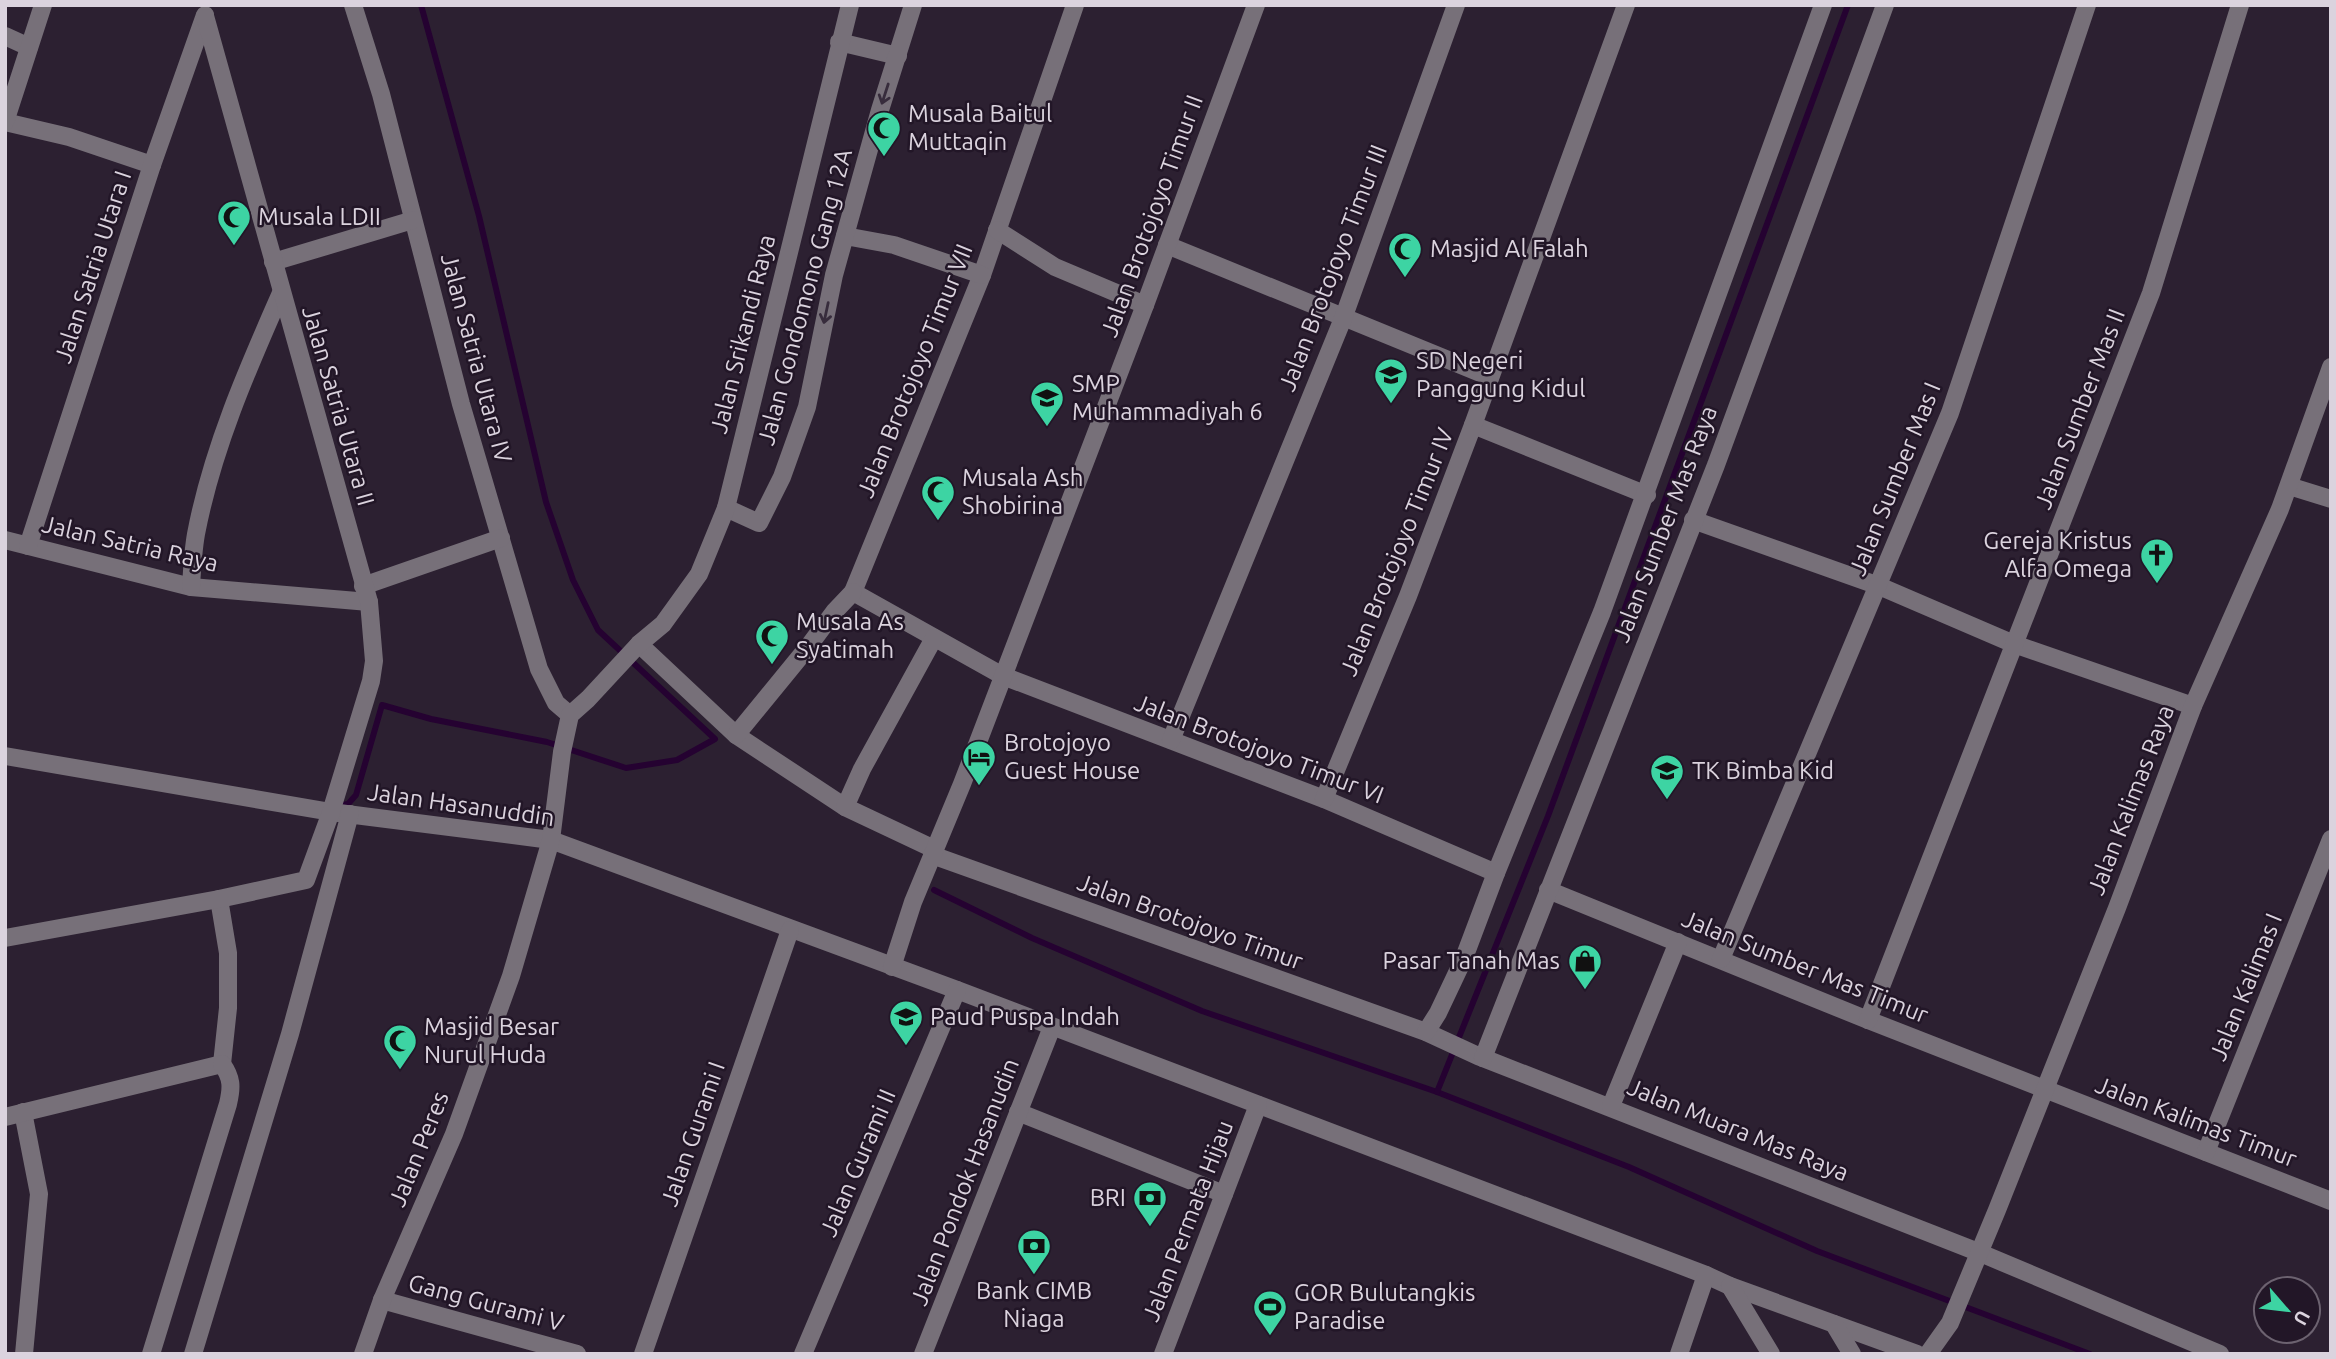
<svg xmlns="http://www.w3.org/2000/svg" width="2336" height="1359" viewBox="0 0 2336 1359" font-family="Ubuntu,sans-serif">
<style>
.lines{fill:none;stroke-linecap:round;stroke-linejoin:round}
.stream{stroke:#250231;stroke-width:6}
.minor{stroke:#777079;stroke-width:18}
.oneway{stroke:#372c3c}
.labels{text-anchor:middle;stroke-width:5;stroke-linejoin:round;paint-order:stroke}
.poi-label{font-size:24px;fill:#dbd3de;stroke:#221627;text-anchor:start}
.street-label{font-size:24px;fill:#dbd3de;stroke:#221627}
</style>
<rect width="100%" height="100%" fill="#2c2031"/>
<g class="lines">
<!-- stream -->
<g class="stream">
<path d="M 335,806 L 348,804 L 356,795 L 382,705 L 431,719 L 547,742 L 626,768 L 677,760 L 715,739 L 598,630 L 573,580 L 546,502 L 479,216 L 421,5"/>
<path d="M 934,890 L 1032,938 L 1202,1011 L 1437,1092 L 1629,1167 L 1817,1251 L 2090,1354"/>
<path d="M 1437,1092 L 1548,816 L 1848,5"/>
</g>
<!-- minor -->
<g class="minor">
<path d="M 353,5 L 381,94 L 461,404 L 539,669 L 556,703 L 570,715"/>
<path d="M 1075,5 L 982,275 L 853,592 L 1003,676 L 1324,799 L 1496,873"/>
<path d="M 5,36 L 29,47"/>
<path d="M 839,42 L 898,56"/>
<path d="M 5,122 L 69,137 L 152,165"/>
<path d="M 5,122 L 43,5"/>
<path d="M 997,230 L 1055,267 L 1145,305"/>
<path d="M 845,236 L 894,245 L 982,275"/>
<path d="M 1167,245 L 1490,377"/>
<path d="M 273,262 L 413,220"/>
<path d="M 1473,425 L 1647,495"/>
<path d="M 2289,486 L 2331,499"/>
<path d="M 726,508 L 759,523 L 782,477 L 807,407 L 834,275 L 880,110 L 913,5"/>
<path d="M 1693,520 L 1879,586 L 2014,644 L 2193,706"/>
<path d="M 5,540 L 191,587 L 369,602"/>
<path d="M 28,546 L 152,165 L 205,15"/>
<path d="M 363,586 L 501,538"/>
<path d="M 191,587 C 192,569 193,551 196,534 C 212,450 247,370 281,293"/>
<path d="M 639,644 L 736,735 L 845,807"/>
<path d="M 736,735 L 808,647 L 834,612 L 853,592"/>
<path d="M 1171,740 L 1344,316 L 1456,5"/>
<path d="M 5,756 L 331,812 L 551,840 L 957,990 L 1706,1275 L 1730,1286 L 1917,1354"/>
<path d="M 1324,799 L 1408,596 L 1473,425 L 1626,5"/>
<path d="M 934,849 L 845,807 L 862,769 L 934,638"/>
<path d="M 932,855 L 1426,1032 L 1478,1056 L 1978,1252 L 2220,1354"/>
<path d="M 1548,890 L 1868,1020 L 2331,1201"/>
<path d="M 219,899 L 228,953 L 228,1008 L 222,1064"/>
<path d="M 5,938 L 219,899 L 306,880 L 331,812 L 371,681 L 374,661 L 369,602 L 205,16"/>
<path d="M 1721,959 L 1950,413 L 2087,5"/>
<path d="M 892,967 L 913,902 L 962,784 L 1145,305 L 1256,5"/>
<path d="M 1868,1020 L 2151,293 L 2240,5"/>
<path d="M 1426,1032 L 1438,1013 L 1464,958 L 1496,873 L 1602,612 L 1823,5"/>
<path d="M 1483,1058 L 1716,465 L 1885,5"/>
<path d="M 1611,1106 L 1678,942"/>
<path d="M 23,1112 L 39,1194 L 24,1354"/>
<path d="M 1018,1112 L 1224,1194"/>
<path d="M 5,1117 L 222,1064"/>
<path d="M 2206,1152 L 2331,839"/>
<path d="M 1730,1286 L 1771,1354"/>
<path d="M 382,1300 L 577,1354"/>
<path d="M 1834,1324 L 1852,1354"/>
<path d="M 151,1354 L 228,1104 C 232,1087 232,1078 222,1064"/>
<path d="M 193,1354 L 290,1034 L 350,814"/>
<path d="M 363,1354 L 382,1300 L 454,1134 L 511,976 L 551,840 L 562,752 L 570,715 L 588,699 L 639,644 L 663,624 L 699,574 L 726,508 L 850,5"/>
<path d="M 643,1354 L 790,930"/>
<path d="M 803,1354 L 957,990"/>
<path d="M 923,1354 L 1052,1027"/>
<path d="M 1163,1354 L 1258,1105"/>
<path d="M 1679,1354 L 1706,1275"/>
<path d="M 1928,1354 L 1950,1323 L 1997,1210 L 2117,908 L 2193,706 L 2280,509 L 2331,367"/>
</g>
</g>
<!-- one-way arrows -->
<defs><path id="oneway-shaft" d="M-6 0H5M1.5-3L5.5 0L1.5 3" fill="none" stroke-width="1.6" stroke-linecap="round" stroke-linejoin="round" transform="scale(1.75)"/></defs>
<g class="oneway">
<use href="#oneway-shaft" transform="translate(885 94) rotate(108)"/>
<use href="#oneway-shaft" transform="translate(826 313) rotate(102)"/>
</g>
<!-- icons -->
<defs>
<g id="mosque-pin" transform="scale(1.75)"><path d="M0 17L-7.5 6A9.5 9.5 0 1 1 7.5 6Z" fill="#3dd4a3" stroke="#221627"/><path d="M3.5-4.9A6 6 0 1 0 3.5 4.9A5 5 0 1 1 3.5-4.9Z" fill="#111"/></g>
<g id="school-pin" transform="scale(1.75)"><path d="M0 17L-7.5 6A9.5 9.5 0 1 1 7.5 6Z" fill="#3dd4a3" stroke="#221627"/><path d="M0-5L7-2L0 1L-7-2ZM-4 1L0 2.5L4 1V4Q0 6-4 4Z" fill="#111"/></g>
<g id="church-pin" transform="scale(1.75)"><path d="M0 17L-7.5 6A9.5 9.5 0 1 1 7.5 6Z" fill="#3dd4a3" stroke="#221627"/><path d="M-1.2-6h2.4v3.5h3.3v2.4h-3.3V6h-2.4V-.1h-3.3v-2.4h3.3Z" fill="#111"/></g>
<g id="hotel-pin" transform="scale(1.75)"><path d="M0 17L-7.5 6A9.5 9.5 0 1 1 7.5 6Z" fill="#3dd4a3" stroke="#221627"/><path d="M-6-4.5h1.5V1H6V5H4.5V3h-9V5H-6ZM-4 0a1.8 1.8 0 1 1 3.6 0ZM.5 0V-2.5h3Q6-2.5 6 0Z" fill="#111"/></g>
<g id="shop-pin" transform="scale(1.75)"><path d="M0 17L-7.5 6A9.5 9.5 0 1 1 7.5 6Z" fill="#3dd4a3" stroke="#221627"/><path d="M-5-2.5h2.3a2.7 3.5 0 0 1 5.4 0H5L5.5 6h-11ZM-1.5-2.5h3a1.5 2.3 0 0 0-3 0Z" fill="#111"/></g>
<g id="bank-pin" transform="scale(1.75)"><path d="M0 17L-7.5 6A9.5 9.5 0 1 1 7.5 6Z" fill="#3dd4a3" stroke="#221627"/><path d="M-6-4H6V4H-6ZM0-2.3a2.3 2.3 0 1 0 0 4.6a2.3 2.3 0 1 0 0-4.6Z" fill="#111"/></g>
<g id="stadium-pin" transform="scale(1.75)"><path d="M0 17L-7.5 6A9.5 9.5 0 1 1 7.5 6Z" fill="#3dd4a3" stroke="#221627"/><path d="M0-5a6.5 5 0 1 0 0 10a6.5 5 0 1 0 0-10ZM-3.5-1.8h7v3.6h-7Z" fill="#111"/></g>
</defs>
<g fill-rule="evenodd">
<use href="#mosque-pin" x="884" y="128"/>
<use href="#mosque-pin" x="234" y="217"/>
<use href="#mosque-pin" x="1405" y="249"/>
<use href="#school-pin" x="1391" y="375"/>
<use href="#school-pin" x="1047" y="398"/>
<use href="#mosque-pin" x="938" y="492"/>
<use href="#church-pin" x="2157" y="555"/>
<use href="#mosque-pin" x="772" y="636"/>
<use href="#hotel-pin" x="979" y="757"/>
<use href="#school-pin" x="1667" y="771"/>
<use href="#shop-pin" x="1585" y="961"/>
<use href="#school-pin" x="906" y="1017"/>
<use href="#mosque-pin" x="400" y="1041"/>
<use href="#bank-pin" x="1150" y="1198"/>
<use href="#bank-pin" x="1034" y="1246"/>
<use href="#stadium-pin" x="1270" y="1307"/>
</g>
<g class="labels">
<!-- poi labels -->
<g class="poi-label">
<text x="908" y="122">Musala Baitul<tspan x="908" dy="28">Muttaqin</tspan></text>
<text x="258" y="225">Musala LDII</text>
<text x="1430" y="257">Masjid Al Falah</text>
<text x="1416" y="369">SD Negeri<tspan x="1416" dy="28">Panggung Kidul</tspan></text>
<text x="1072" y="392">SMP<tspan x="1072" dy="28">Muhammadiyah 6</tspan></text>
<text x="962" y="486">Musala Ash<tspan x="962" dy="28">Shobirina</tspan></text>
<text x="2132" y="549" text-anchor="end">Gereja Kristus<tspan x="2132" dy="28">Alfa Omega</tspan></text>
<text x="796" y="630">Musala As<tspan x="796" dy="28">Syatimah</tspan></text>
<text x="1004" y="751">Brotojoyo<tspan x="1004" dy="28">Guest House</tspan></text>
<text x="1692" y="779">TK Bimba Kid</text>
<text x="1560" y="969" text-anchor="end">Pasar Tanah Mas</text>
<text x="930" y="1025">Paud Puspa Indah</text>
<text x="424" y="1035">Masjid Besar<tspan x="424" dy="28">Nurul Huda</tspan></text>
<text x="1126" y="1206" text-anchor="end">BRI</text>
<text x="1034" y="1299" text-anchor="middle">Bank CIMB<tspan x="1034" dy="28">Niaga</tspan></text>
<text x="1294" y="1301">GOR Bulutangkis<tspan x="1294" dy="28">Paradise</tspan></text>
</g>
<!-- street labels -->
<g class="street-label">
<text transform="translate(1152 216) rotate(-70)" y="8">Jalan Brotojoyo Timur II</text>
<text transform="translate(93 267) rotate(-72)" y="8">Jalan Satria Utara I</text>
<text transform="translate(1333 268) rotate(-69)" y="8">Jalan Brotojoyo Timur III</text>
<text transform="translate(805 297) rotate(-75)" y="8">Jalan Gondomono Gang 12A</text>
<text transform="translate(743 334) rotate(-76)" y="8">Jalan Srikandi Raya</text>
<text transform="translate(476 358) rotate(75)" y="8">Jalan Satria Utara IV</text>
<text transform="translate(915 371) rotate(-68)" y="8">Jalan Brotojoyo Timur VII</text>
<text transform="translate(338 406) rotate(74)" y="8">Jalan Satria Utara II</text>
<text transform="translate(2080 409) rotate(-69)" y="8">Jalan Sumber Mas II</text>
<text transform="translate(1895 479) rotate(-68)" y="8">Jalan Sumber Mas I</text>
<text transform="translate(1665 524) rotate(-69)" y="8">Jalan Sumber Mas Raya</text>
<text transform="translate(130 544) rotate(13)" y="8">Jalan Satria Raya</text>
<text transform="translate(1397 552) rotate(-68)" y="8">Jalan Brotojoyo Timur IV</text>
<text transform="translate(1259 749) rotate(21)" y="8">Jalan Brotojoyo Timur VI</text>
<text transform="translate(2131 800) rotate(-69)" y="8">Jalan Kalimas Raya</text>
<text transform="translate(461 805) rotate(8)" y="8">Jalan Hasanuddin</text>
<text transform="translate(1190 922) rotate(20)" y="8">Jalan Brotojoyo Timur</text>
<text transform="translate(1805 967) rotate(22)" y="8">Jalan Sumber Mas Timur</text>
<text transform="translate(2246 987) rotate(-68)" y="8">Jalan Kalimas I</text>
<text transform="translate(2196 1122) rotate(21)" y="8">Jalan Kalimas Timur</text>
<text transform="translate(1738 1130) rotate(22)" y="8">Jalan Muara Mas Raya</text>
<text transform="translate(693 1134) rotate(-71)" y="8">Jalan Gurami I</text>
<text transform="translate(419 1149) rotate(-68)" y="8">Jalan Peres</text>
<text transform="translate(858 1163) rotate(-67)" y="8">Jalan Gurami II</text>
<text transform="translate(965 1182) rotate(-69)" y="8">Jalan Pondok Hasanudin</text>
<text transform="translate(1188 1221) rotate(-69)" y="8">Jalan Permata Hijau</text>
<text transform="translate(486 1303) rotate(15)" y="8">Gang Gurami V</text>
</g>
</g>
<!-- border -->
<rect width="2336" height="1359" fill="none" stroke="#dbd3de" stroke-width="14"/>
<!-- north arrow -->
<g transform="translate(2287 1310) rotate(118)"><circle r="33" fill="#221627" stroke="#6c6270" stroke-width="2"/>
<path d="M0-5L12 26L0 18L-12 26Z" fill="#3dd4a3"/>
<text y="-10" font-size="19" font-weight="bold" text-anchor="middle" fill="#dbd3de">U</text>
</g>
</svg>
